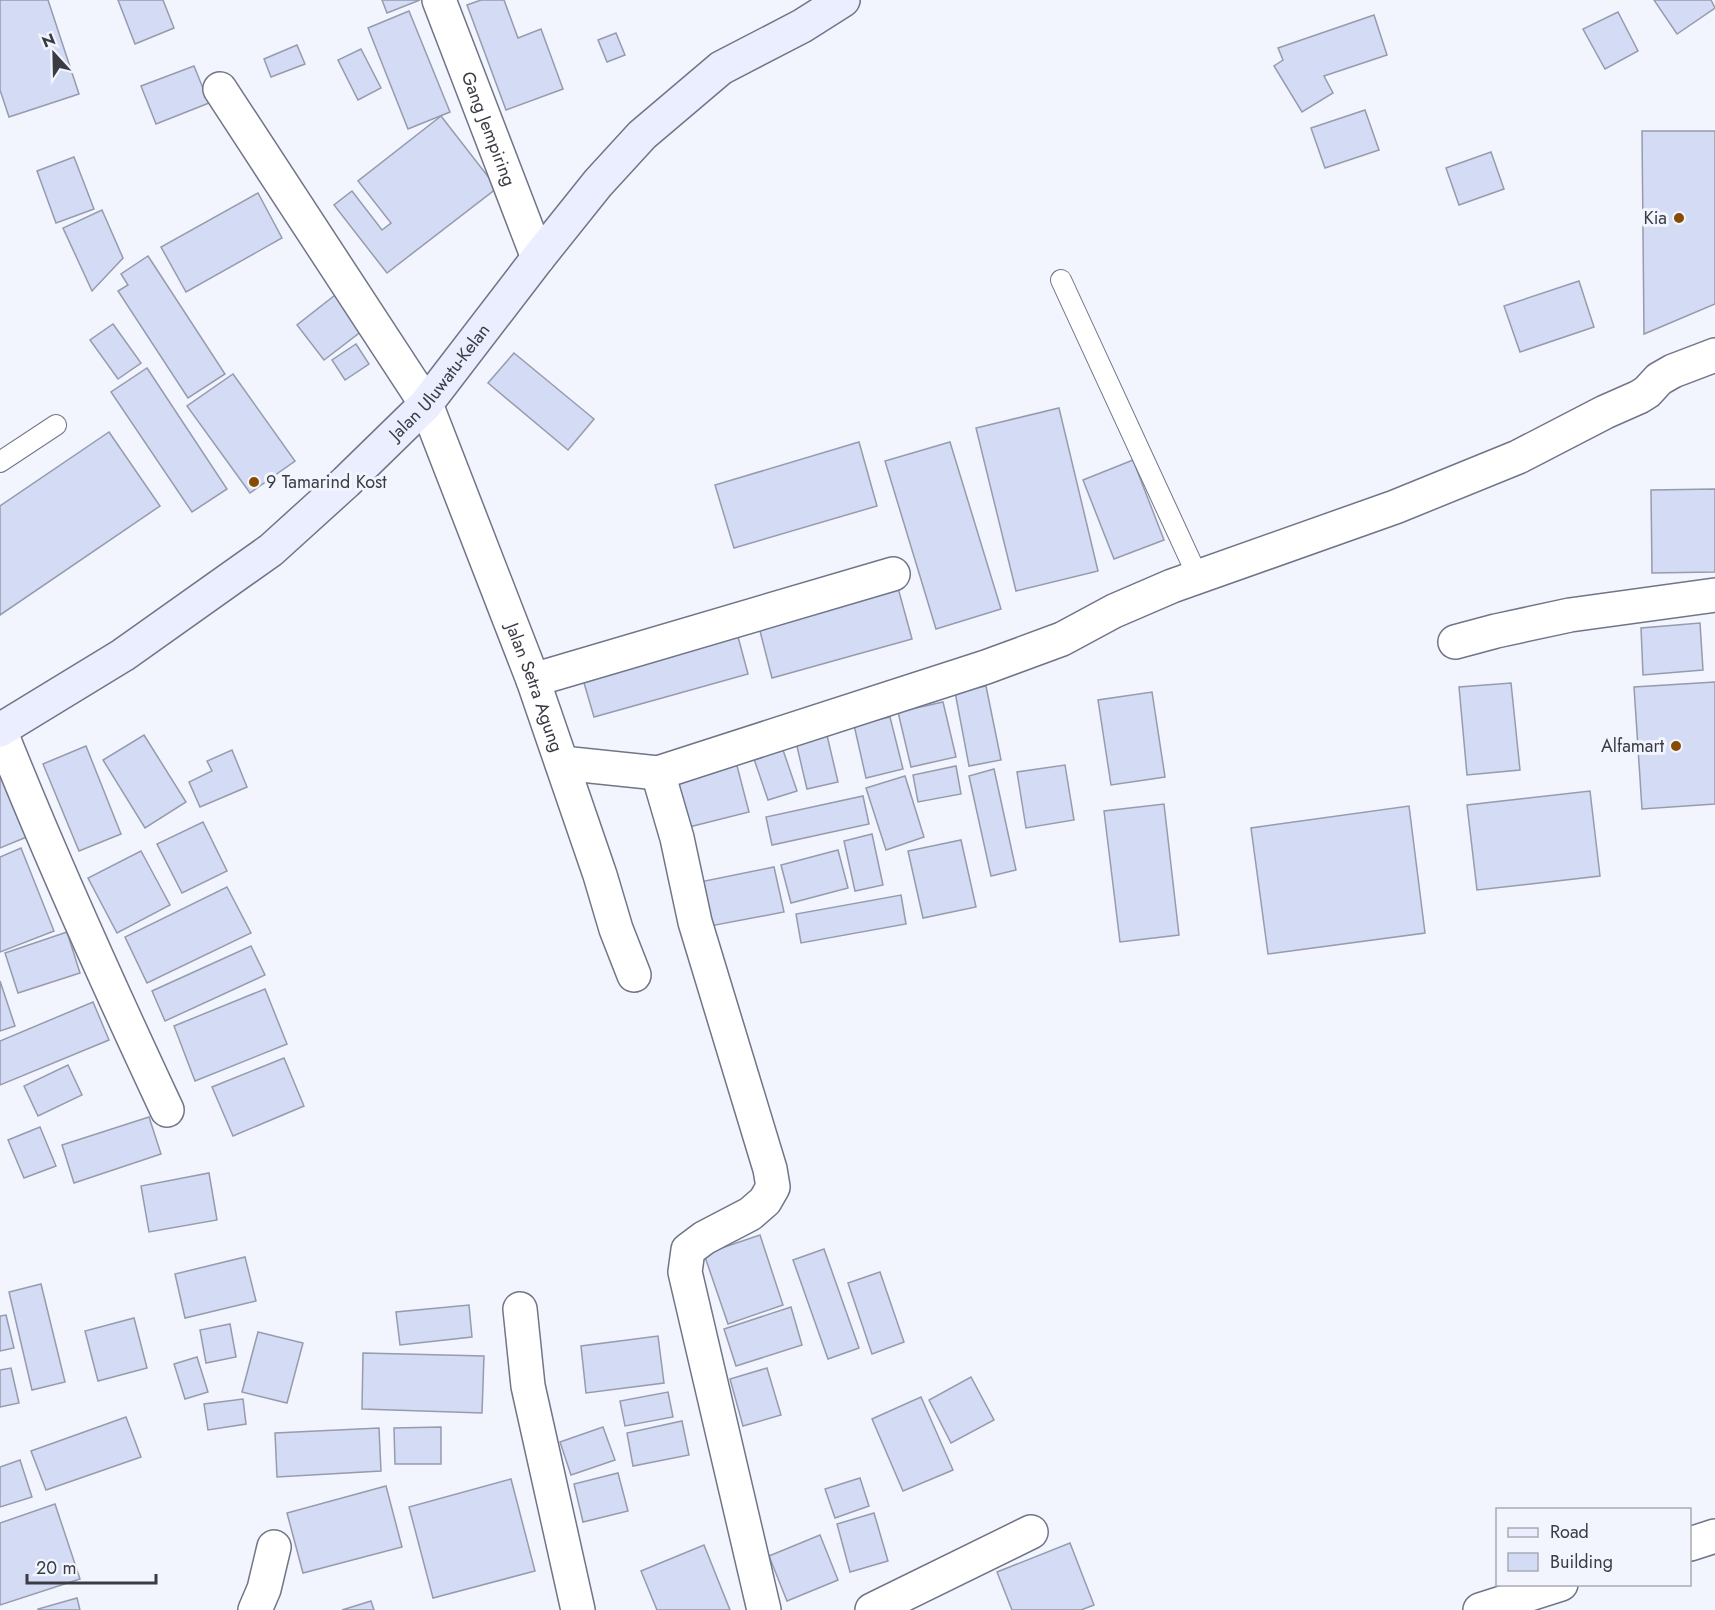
<svg xmlns="http://www.w3.org/2000/svg" width="1715" height="1610" viewBox="0 0 1715 1610" font-family="Jost,sans-serif">
<style>
.building{fill:#d4dbf4;stroke:#969bae;stroke-width:1.5}
.lines{fill:none;stroke-linecap:round;stroke-linejoin:round}
.lane-casing{stroke:#707587;stroke-width:22}
.street-casing{stroke:#707587;stroke-width:36}
.secondary-casing{stroke:#707587;stroke-width:36}
.lane{stroke:#fff;stroke-width:20}
.street{stroke:#fff;stroke-width:33}
.secondary{stroke:#eaeefe;stroke-width:33}
.poi-dot{fill:#864d02;stroke:#f2f5fd;stroke-width:2}
.labels{text-anchor:middle;stroke-width:6;stroke-linejoin:round;paint-order:stroke}
.street-label{font-size:18px;fill:#3a3c44;stroke:#f2f5fd}
.poi-label{font-size:18px;fill:#3a3c44;stroke:#f2f5fd;text-anchor:end}
</style>
<rect width="100%" height="100%" fill="#f2f5fd"/>
<!-- building -->
<g class="building">
<path d="M 0,0 L 48,0 L 79,94 L 9,117 L 0,90 Z"/>
<path d="M 118,0 L 163,0 L 174,28 L 135,44 Z"/>
<path d="M 382,0 L 420,0 L 387,13 Z"/>
<path d="M 481,0 L 504,0 L 518,38 L 541,29 L 563,89 L 506,110 L 467,5 Z"/>
<path d="M 1654,0 L 1711,0 L 1715,8 L 1677,34 Z"/>
<path d="M 409,11 L 450,112 L 408,129 L 368,28 Z"/>
<path d="M 1618,12 L 1638,51 L 1605,69 L 1583,29 Z"/>
<path d="M 1374,15 L 1387,55 L 1324,76 L 1333,93 L 1302,112 L 1274,66 L 1283,60 L 1278,48 Z"/>
<path d="M 616,33 L 625,55 L 607,62 L 598,40 Z"/>
<path d="M 297,45 L 305,64 L 271,77 L 264,59 Z"/>
<path d="M 361,49 L 381,88 L 358,100 L 338,60 Z"/>
<path d="M 194,66 L 209,103 L 156,124 L 141,86 Z"/>
<path d="M 1365,110 L 1379,150 L 1325,168 L 1311,128 Z"/>
<path d="M 441,116 L 497,188 L 387,273 L 334,205 L 352,191 L 382,230 L 391,223 L 358,181 Z"/>
<path d="M 1642,131 L 1715,131 L 1715,304 L 1644,334 Z"/>
<path d="M 1491,152 L 1504,189 L 1459,205 L 1446,168 Z"/>
<path d="M 74,157 L 94,209 L 56,223 L 37,171 Z"/>
<path d="M 258,193 L 282,238 L 186,292 L 161,247 Z"/>
<path d="M 102,210 L 123,258 L 92,291 L 63,228 Z"/>
<path d="M 148,256 L 225,374 L 188,398 L 118,291 L 128,285 L 121,274 Z"/>
<path d="M 1579,281 L 1594,327 L 1520,352 L 1504,306 Z"/>
<path d="M 339,292 L 367,327 L 324,360 L 297,325 Z"/>
<path d="M 113,324 L 141,363 L 118,379 L 90,340 Z"/>
<path d="M 356,344 L 369,364 L 345,380 L 332,360 Z"/>
<path d="M 514,353 L 594,419 L 568,450 L 488,383 Z"/>
<path d="M 147,368 L 227,489 L 192,512 L 111,392 Z"/>
<path d="M 233,374 L 295,461 L 250,493 L 187,406 Z"/>
<path d="M 1059,408 L 1098,571 L 1016,591 L 976,428 Z"/>
<path d="M 109,432 L 160,506 L 0,615 L 0,506 Z"/>
<path d="M 859,442 L 877,506 L 734,548 L 715,485 Z"/>
<path d="M 950,442 L 1001,609 L 936,629 L 885,461 Z"/>
<path d="M 1133,460 L 1164,540 L 1114,559 L 1083,480 Z"/>
<path d="M 1715,489 L 1715,572 L 1652,573 L 1651,490 Z"/>
<path d="M 898,588 L 912,639 L 772,678 L 759,627 Z"/>
<path d="M 1700,623 L 1703,670 L 1643,675 L 1641,628 Z"/>
<path d="M 737,633 L 748,674 L 594,717 L 582,676 Z"/>
<path d="M 1715,682 L 1715,804 L 1642,809 L 1634,687 Z"/>
<path d="M 1511,683 L 1520,770 L 1467,775 L 1459,687 Z"/>
<path d="M 986,686 L 1001,760 L 969,766 L 955,692 Z"/>
<path d="M 1152,692 L 1165,777 L 1111,785 L 1098,700 Z"/>
<path d="M 943,702 L 956,757 L 911,767 L 898,712 Z"/>
<path d="M 890,717 L 903,769 L 866,778 L 854,725 Z"/>
<path d="M 826,731 L 838,782 L 807,789 L 795,738 Z"/>
<path d="M 144,735 L 186,802 L 145,828 L 103,760 Z"/>
<path d="M 86,746 L 121,834 L 79,851 L 43,764 Z"/>
<path d="M 782,747 L 797,791 L 768,800 L 753,756 Z"/>
<path d="M 232,750 L 247,787 L 200,807 L 189,782 L 212,771 L 207,761 Z"/>
<path d="M 735,758 L 749,812 L 689,827 L 676,773 Z"/>
<path d="M 0,762 L 29,836 L 0,848 Z"/>
<path d="M 1065,765 L 1074,820 L 1026,828 L 1017,772 Z"/>
<path d="M 956,766 L 961,794 L 918,802 L 913,775 Z"/>
<path d="M 994,769 L 1016,870 L 991,876 L 969,776 Z"/>
<path d="M 905,776 L 924,837 L 886,850 L 866,788 Z"/>
<path d="M 1590,791 L 1600,876 L 1477,890 L 1467,805 Z"/>
<path d="M 863,796 L 869,824 L 772,845 L 766,817 Z"/>
<path d="M 1164,804 L 1179,935 L 1120,942 L 1104,811 Z"/>
<path d="M 1409,806 L 1425,933 L 1268,954 L 1251,828 Z"/>
<path d="M 203,822 L 227,871 L 182,893 L 157,844 Z"/>
<path d="M 872,834 L 883,885 L 855,891 L 844,841 Z"/>
<path d="M 961,840 L 976,907 L 923,918 L 908,851 Z"/>
<path d="M 21,848 L 54,931 L 0,952 L 0,857 Z"/>
<path d="M 838,850 L 848,888 L 791,903 L 781,865 Z"/>
<path d="M 141,851 L 170,905 L 117,933 L 88,878 Z"/>
<path d="M 774,867 L 784,912 L 700,928 L 690,884 Z"/>
<path d="M 227,887 L 251,933 L 147,983 L 125,937 Z"/>
<path d="M 901,895 L 906,924 L 801,943 L 796,914 Z"/>
<path d="M 67,932 L 80,973 L 18,993 L 5,953 Z"/>
<path d="M 251,946 L 265,975 L 165,1021 L 152,991 Z"/>
<path d="M 0,981 L 15,1026 L 0,1031 Z"/>
<path d="M 265,989 L 287,1044 L 195,1081 L 174,1026 Z"/>
<path d="M 93,1002 L 109,1040 L 0,1085 L 0,1041 Z"/>
<path d="M 284,1058 L 304,1106 L 233,1136 L 212,1087 Z"/>
<path d="M 68,1065 L 82,1095 L 38,1116 L 24,1086 Z"/>
<path d="M 149,1117 L 161,1154 L 74,1183 L 62,1145 Z"/>
<path d="M 40,1127 L 56,1166 L 24,1178 L 8,1140 Z"/>
<path d="M 209,1173 L 217,1220 L 149,1232 L 141,1186 Z"/>
<path d="M 760,1235 L 783,1305 L 728,1324 L 704,1254 Z"/>
<path d="M 824,1249 L 859,1348 L 828,1359 L 793,1260 Z"/>
<path d="M 245,1257 L 256,1301 L 185,1318 L 175,1274 Z"/>
<path d="M 880,1272 L 904,1342 L 872,1354 L 848,1283 Z"/>
<path d="M 41,1284 L 65,1382 L 32,1390 L 9,1292 Z"/>
<path d="M 469,1305 L 472,1337 L 400,1345 L 396,1312 Z"/>
<path d="M 791,1307 L 802,1345 L 736,1366 L 724,1329 Z"/>
<path d="M 6,1315 L 14,1348 L 0,1351 L 0,1316 Z"/>
<path d="M 134,1318 L 147,1368 L 98,1381 L 85,1331 Z"/>
<path d="M 230,1324 L 236,1357 L 206,1363 L 200,1330 Z"/>
<path d="M 258,1332 L 303,1343 L 287,1403 L 242,1392 Z"/>
<path d="M 658,1336 L 664,1383 L 586,1393 L 581,1346 Z"/>
<path d="M 363,1353 L 484,1356 L 482,1413 L 362,1409 Z"/>
<path d="M 197,1357 L 208,1392 L 185,1399 L 174,1364 Z"/>
<path d="M 11,1368 L 19,1403 L 0,1407 L 0,1370 Z"/>
<path d="M 767,1368 L 781,1415 L 743,1426 L 730,1379 Z"/>
<path d="M 971,1377 L 994,1420 L 951,1443 L 929,1400 Z"/>
<path d="M 668,1392 L 673,1417 L 625,1426 L 620,1401 Z"/>
<path d="M 921,1397 L 953,1470 L 903,1491 L 872,1419 Z"/>
<path d="M 243,1399 L 246,1424 L 208,1430 L 204,1404 Z"/>
<path d="M 126,1417 L 141,1457 L 46,1490 L 31,1451 Z"/>
<path d="M 682,1421 L 689,1455 L 633,1466 L 627,1433 Z"/>
<path d="M 441,1427 L 441,1464 L 395,1464 L 394,1428 Z"/>
<path d="M 603,1427 L 615,1460 L 571,1475 L 560,1442 Z"/>
<path d="M 379,1428 L 381,1471 L 277,1477 L 275,1433 Z"/>
<path d="M 20,1460 L 32,1497 L 0,1507 L 0,1467 Z"/>
<path d="M 618,1473 L 628,1511 L 583,1522 L 574,1484 Z"/>
<path d="M 860,1478 L 869,1506 L 835,1518 L 825,1489 Z"/>
<path d="M 511,1479 L 535,1571 L 433,1598 L 409,1507 Z"/>
<path d="M 386,1486 L 402,1547 L 303,1573 L 287,1513 Z"/>
<path d="M 55,1504 L 80,1579 L 0,1605 L 0,1523 Z"/>
<path d="M 874,1513 L 888,1561 L 850,1572 L 837,1524 Z"/>
<path d="M 820,1535 L 838,1580 L 787,1601 L 769,1556 Z"/>
<path d="M 1070,1543 L 1094,1605 L 1081,1610 L 1012,1610 L 997,1572 Z"/>
<path d="M 704,1545 L 730,1610 L 657,1610 L 641,1571 Z"/>
<path d="M 77,1598 L 80,1610 L 38,1610 L 38,1609 Z"/>
<path d="M 371,1601 L 374,1610 L 342,1610 Z"/>
</g>
<g class="lines">
<!-- lane casing -->
<g class="lane-casing">
<g id="lane">
<path d="M 1061,280 L 1198,577"/>
<path d="M 0,462 L 56,425"/>
</g>
</g>
<!-- street casing -->
<g class="street-casing">
<g id="street">
<path id="s1" d="M 439,0 L 538,258"/>
<path id="s2" d="M 220,89 L 426,404 L 533,680 L 600,875 L 616,929 L 634,975"/>
<path d="M 1455,642 L 1496,631 L 1570,615 L 1715,595"/>
<path d="M 533,680 L 893,574"/>
<path d="M 0,730 C 51,859 108,984 167,1110"/>
<path d="M 562,763 L 658,773 L 986,667 L 1062,639 L 1114,611 L 1172,586 L 1395,507 L 1518,457 L 1605,412 L 1639,397 L 1647,392 L 1659,379 L 1673,371 L 1715,355"/>
<path d="M 658,773 L 677,838 L 695,922 L 770,1169 L 773,1187 L 765,1201 L 750,1214 L 704,1238 L 688,1250 L 685,1272 L 764,1610"/>
<path d="M 520,1309 L 528,1386 L 578,1610"/>
<path d="M 1690,1544 L 1715,1536"/>
<path d="M 255,1610 L 264,1589 L 274,1547"/>
<path d="M 872,1610 L 1031,1532"/>
<path d="M 1480,1610 L 1561,1584"/>
</g>
</g>
<!-- secondary casing -->
<g class="secondary-casing">
<g id="secondary">
<path id="s3" d="M 0,730 L 123,655 L 271,550 L 346,482 L 426,404 L 538,258 L 598,183 L 642,135 L 721,68 L 802,26 L 843,0"/>
</g>
</g>
<!-- lane -->
<use href="#lane" class="lane"/>
<!-- street -->
<use href="#street" class="street"/>
<!-- secondary -->
<use href="#secondary" class="secondary"/>
</g>
<!-- markers -->
<g class="poi-dot">
<circle cx="1679" cy="218" r="6"/>
<circle cx="254" cy="482" r="6"/>
<circle cx="1676" cy="746" r="6"/>
</g>
<g class="labels">
<!-- street labels -->
<g class="street-label">
<text dy="6" stroke="none"><textPath href="#s1" startOffset="138">Gang Jempiring</textPath></text>
<text dy="6" stroke="none"><textPath href="#s3" startOffset="564">Jalan Uluwatu-Kelan</textPath></text>
<text dy="6" stroke="none"><textPath href="#s2" startOffset="680">Jalan Setra Agung</textPath></text>
</g>
<!-- poi labels -->
<g class="poi-label">
<text x="1667" y="224">Kia</text>
<text x="266" y="488" text-anchor="start">9 Tamarind Kost</text>
<text x="1664" y="752">Alfamart</text>
</g>
</g>
<!-- legend -->
<rect x="1496" y="1508" width="195" height="78" fill="#f2f5fd" stroke="#a8abb3" stroke-width="1.5"/>
<rect x="1508" y="1528" width="30" height="9" fill="#eaeefe" stroke="#a8abb3" stroke-width="1.5"/>
<text x="1550" y="1538" font-size="18" fill="#3a3c44">Road</text>
<rect x="1508" y="1553" width="30" height="18" fill="#d4dbf4" stroke="#a8abb3" stroke-width="1.5"/>
<text x="1550" y="1568" font-size="18" fill="#3a3c44">Building</text>
<!-- north arrow -->
<g transform="translate(54 54) rotate(338)" stroke="#f2f5fd" stroke-width="4.5" paint-order="stroke">
<path d="M0-4.5L10 22L0 15L-10 22Z" fill="#3a3c44"/>
<text y="-9" font-size="16" font-weight="bold" text-anchor="middle" fill="#3a3c44">N</text>
</g>
<!-- scale -->
<path d="M27 1574v9h129v-9" fill="none" stroke="#3a3c44" stroke-width="3"/>
<text x="36" y="1574" font-size="18" fill="#3a3c44" stroke="#f2f5fd" stroke-width="4.5" paint-order="stroke">20 m</text>
</svg>
